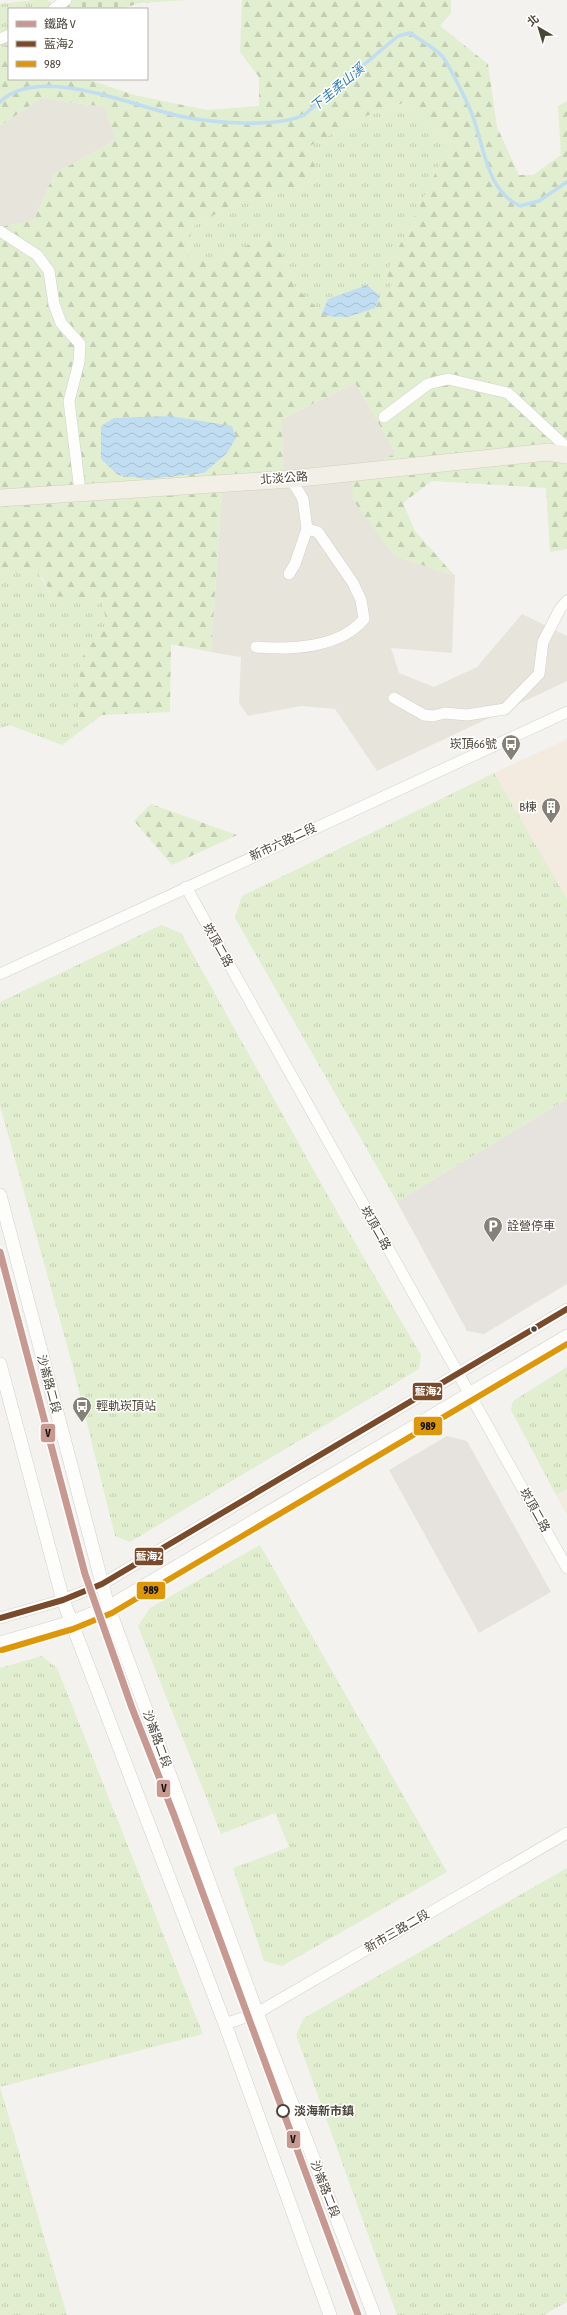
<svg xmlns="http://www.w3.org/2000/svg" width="567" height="2315" viewBox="0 0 567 2315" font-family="'Asap Condensed','Noto Sans TC',sans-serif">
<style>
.residential{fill:#e7e4dc}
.commercial{fill:#f3ebdf}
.grass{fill:url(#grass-tufts)}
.forest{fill:url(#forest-firs);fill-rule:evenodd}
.cemetery{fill:url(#cemetery-stones)}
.parking{fill:#e6e3df}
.water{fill:url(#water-waves)}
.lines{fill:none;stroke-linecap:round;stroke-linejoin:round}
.stream{stroke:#c0ddf1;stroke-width:3.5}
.minor-casing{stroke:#d2d0cb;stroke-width:12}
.tertiary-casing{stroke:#d2d0cb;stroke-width:14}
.primary-casing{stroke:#d6cebb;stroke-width:18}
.minor{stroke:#fdfdfc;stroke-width:11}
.tertiary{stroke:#fdfdfc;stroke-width:13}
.primary{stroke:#f2efe6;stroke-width:17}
.bus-1-casing{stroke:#fff;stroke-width:9}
.bus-2-casing{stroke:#fff;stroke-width:9}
.bus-1{stroke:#7a4b2a;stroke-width:6}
.bus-2{stroke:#dd9709;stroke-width:6}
.rail-1-casing{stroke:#fff;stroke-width:10}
.rail-1{stroke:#c89990;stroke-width:7}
.bus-dot{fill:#4b4439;stroke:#fff;stroke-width:1.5}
.stop-dot{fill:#fff;stroke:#4b4439;stroke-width:2}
.labels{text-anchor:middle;stroke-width:3;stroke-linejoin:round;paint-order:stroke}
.street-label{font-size:12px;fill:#4b4439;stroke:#fff}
.poi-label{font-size:12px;fill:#4b4439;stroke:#fff;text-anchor:end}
.stop-label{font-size:12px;font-weight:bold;fill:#4b4439;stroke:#fff;text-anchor:start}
.water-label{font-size:13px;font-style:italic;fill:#2e7ab2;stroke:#fff}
.line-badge{stroke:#fff;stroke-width:1.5}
.badge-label{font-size:11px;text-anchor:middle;font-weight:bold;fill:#fff}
.pale-badge-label{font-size:11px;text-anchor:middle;font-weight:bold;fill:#111}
</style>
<defs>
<pattern id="grass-tufts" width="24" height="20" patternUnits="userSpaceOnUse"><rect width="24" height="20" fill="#e1eecf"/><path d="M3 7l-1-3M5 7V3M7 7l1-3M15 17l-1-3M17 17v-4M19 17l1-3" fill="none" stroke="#c3cdb2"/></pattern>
<pattern id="forest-firs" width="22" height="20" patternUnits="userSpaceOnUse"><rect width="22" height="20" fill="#e1eecf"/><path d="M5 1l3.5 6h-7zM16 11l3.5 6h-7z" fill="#c3cdb2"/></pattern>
<pattern id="cemetery-stones" width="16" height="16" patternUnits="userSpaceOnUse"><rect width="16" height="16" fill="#e1eecf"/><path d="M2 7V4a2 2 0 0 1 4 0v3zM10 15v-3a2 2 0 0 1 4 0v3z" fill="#c3cdb2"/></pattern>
<pattern id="water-waves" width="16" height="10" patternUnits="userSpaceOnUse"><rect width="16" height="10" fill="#c0ddf1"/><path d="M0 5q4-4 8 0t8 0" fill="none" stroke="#a6bfcf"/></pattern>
</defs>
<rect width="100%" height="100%" fill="#f4f2ee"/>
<!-- residential -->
<g class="residential">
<path d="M 41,98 L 105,107 L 116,140 L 54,174 L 34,220 L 0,227 L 0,126 Z"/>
<path d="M 355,383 L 396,453 L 353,475 L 393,555 L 455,576 L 452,653 L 391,648 L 399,673 L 434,687 L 477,667 L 522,614 L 567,636 L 567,681 L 377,771 L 335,709 L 301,706 L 248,716 L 239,703 L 241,657 L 211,652 L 222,491 L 283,488 L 282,419 Z"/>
</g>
<!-- commercial -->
<g class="commercial">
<path d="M 567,739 L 567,899 L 494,773 Z"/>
<path d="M 567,1489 L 567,1515 L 556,1495 Z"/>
</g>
<!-- grass -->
<g class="grass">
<path d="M 34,0 L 47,0 L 57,6 L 53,9 L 9,9 L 9,44 L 0,49 L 0,4 Z"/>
<path d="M 403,103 L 451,142 L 435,176 L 392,285 L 380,296 L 367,286 L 328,299 L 322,313 L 294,285 L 285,260 L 267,236 L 211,263 L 187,258 L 192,227 L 225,209 L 319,179 L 308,147 L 363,117 Z"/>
<path d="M 36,569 L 52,596 L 101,599 L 107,623 L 80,660 L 78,733 L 62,745 L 10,725 L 0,728 L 0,575 Z"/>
<path d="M 494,773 L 567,899 L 567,1099 L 397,1202 L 235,918 L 242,896 Z"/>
<path d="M 161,925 L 181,933 L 340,1217 L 421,1355 L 419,1369 L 130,1542 L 115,1536 L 72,1363 L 0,1106 L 0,1002 Z"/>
<path d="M 567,1367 L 567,1489 L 556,1495 L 511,1410 L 513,1401 Z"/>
<path d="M 260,1545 L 447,1872 L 282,1966 L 264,1961 L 233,1868 L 289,1847 L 275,1813 L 221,1834 L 138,1626 L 150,1608 Z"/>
<path d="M 42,1656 L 57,1668 L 203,2034 L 0,2087 L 67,2315 L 0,2315 L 0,1668 Z"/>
<path d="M 567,1868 L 567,2302 L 544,2315 L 397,2315 L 296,2035 L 304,2018 Z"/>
</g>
<!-- forest -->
<g class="forest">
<path d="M 242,0 L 451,0 L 451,13 L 440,26 L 488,64 L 497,127 L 519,175 L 533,175 L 561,155 L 558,106 L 567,101 L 567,549 L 550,552 L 546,488 L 432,481 L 403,503 L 415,531 L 455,576 L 393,555 L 353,500 L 352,475 L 396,453 L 355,383 L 282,419 L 283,488 L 222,492 L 211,652 L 171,644 L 170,712 L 102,715 L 78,733 L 80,660 L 107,623 L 101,600 L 52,596 L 42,577 L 36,569 L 0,575 L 0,227 L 34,220 L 54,174 L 116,140 L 105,107 L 41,98 L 0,126 L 0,49 L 9,44 L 9,79 L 87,79 L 134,95 L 207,110 L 259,106 L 259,77 L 240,52 ZM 403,103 L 451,142 L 386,273 L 392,285 L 380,296 L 375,308 L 322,313 L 294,285 L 285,260 L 267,236 L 211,263 L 187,257 L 192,227 L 225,209 L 319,179 L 308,147 L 363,117 ZM 170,416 L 191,420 L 148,418 Z"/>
<path d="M 151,804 L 237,835 L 172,865 L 134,821 Z"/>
</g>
<!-- cemetery -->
<path class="cemetery" d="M 66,0 L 189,0 L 139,3 L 122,9 L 59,9 Z"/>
<!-- parking -->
<g class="parking">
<path d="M 567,1099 L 567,1284 L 484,1334 L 467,1331 L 397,1202 Z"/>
<path d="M 447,1436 L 467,1441 L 551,1592 L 479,1633 L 389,1470 Z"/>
</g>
<!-- water -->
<g class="water">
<path d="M 367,285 L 380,296 L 375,308 C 357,314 339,322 322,313 L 328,299 Z"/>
<path d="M 170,416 L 232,426 L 236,438 L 227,453 L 204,473 L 147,479 L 118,475 L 101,459 L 101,426 L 114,418 Z"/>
</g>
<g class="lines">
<!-- stream -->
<path class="stream" d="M 0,102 C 40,63 136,108 184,117 C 214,123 277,128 304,115 L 398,36 L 410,33 C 420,40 435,48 443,57 C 450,67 469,105 473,117 C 485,149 486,190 520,206 L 539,201 L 567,182"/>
<!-- minor casing -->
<g class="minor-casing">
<g id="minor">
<path d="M 54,9 L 66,0"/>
<path d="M 0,39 L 9,35"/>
<path d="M 0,231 L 37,255 L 49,271 L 54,304 L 61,323 L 80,344 L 79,362 L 69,401 L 80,491"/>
<path d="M 384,417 L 428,384 L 448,379 L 508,393 L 567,448"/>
<path d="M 289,574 L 295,564 L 307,529"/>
<path d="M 256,647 C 291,650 340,648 364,619 L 361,600 L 353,583 L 318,532 L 307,529 L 303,499 L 291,479"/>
<path d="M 394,698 L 424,715 L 433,716 L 445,713 L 467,715 L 505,709 L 539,674 L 543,642 L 560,609 L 567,601"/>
<path d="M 186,887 L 567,1568"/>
<path d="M 0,974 L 567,712"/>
<path d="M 0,1618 L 63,1600 L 102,1584 L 567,1309"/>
<path d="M 0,1642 L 71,1621 L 108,1606 L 567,1335"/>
<path d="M 225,2024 L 257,2013 L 567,1833"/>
</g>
</g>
<!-- tertiary casing -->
<g class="tertiary-casing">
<g id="tertiary">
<path d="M 0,1195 L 108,1606 L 257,2013 L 374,2315"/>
<path d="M 0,1364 L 63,1600 L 225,2024 L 330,2315"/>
</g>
</g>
<!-- primary casing -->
<g class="primary-casing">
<path id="primary" d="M 0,498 L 291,479 L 548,452 L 567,455"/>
</g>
<!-- minor -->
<use href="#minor" class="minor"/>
<!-- tertiary -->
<use href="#tertiary" class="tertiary"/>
<!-- primary -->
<use href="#primary" class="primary"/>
<!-- bus-1 casing -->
<g class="bus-1-casing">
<path id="bus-1" d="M 0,1618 L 63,1600 L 102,1584 L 567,1309"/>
</g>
<!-- bus-2 casing -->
<g class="bus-2-casing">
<path id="bus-2" d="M 2,1650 L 73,1629 L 112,1613 L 567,1344"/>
</g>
<!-- bus-1 -->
<use href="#bus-1" class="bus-1"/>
<!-- bus-2 -->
<use href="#bus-2" class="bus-2"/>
<!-- rail-1 casing -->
<g class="rail-1-casing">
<path id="rail-1" d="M 0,1252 L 85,1574 L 132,1708 L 174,1815 L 358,2315"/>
</g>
<!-- rail-1 -->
<use href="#rail-1" class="rail-1"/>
</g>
<!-- icons -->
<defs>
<g id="bus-pin" transform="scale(1)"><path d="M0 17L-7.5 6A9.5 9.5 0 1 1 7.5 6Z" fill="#868178" stroke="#fff"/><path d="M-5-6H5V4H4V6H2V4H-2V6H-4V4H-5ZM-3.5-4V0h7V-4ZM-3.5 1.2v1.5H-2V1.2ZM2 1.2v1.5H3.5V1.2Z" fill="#fff"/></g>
<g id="building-pin" transform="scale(1)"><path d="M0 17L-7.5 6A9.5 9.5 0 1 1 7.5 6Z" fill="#868178" stroke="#fff"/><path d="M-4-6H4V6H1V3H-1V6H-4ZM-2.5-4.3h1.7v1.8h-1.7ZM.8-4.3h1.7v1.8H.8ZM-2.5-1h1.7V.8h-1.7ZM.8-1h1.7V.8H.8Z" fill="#fff"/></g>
<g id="parking-pin" transform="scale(1)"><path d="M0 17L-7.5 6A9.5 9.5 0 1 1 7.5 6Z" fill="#868178" stroke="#fff"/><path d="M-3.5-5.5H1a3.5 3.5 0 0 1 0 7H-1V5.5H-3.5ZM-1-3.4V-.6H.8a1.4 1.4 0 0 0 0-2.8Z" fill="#fff"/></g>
</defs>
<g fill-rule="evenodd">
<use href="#bus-pin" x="511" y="744"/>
<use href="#building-pin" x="551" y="807"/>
<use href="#parking-pin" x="493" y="1226"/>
<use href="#bus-pin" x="82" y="1406"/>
</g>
<!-- markers -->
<circle class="bus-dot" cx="534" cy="1329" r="3.5"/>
<circle class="stop-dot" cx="283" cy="2111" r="6"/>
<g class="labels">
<!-- street labels -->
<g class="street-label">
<text transform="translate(284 478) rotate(-4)" y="4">北淡公路</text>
<text transform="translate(283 842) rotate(-25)" y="4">新市六路二段</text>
<text transform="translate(218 945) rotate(61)" y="4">崁頂二路</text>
<text transform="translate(376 1228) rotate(61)" y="4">崁頂二路</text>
<text transform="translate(49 1384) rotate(75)" y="4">沙崙路二段</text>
<text transform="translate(535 1510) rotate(61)" y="4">崁頂二路</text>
<text transform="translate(157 1739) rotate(70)" y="4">沙崙路二段</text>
<text transform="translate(397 1931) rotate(-30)" y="4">新市三路二段</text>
<text transform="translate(325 2189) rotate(69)" y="4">沙崙路二段</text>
</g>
<!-- poi labels -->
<g class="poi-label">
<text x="497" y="748">崁頂66號</text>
<text x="537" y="811">B棟</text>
<text x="507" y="1230" text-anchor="start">詮營停車</text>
<text x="96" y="1410" text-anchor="start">輕軌崁頂站</text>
</g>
<!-- stop labels -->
<g class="stop-label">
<text x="294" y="2115">淡海新市鎮</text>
</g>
<!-- water labels -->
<g class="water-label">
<text transform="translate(337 87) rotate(-40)" y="5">下圭柔山溪</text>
</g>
</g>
<g class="line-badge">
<rect x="412" y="1382" width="31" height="19" rx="4" fill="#7a4b2a"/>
<rect x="413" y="1416" width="30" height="20" rx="4" fill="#dd9709"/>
<rect x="40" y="1423" width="16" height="20" rx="4" fill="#c89990"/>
<rect x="134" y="1547" width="30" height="19" rx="4" fill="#7a4b2a"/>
<rect x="136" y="1581" width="30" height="19" rx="4" fill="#dd9709"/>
<rect x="156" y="1779" width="15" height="19" rx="4" fill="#c89990"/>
<rect x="286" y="2130" width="15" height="19" rx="4" fill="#c89990"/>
</g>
<g class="badge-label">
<text x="428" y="1395">藍海2</text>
<text x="149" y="1560">藍海2</text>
</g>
<g class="pale-badge-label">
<text x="428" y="1430">989</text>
<text x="48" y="1437">V</text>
<text x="151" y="1594">989</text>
<text x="164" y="1792">V</text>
<text x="293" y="2143">V</text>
</g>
<!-- legend -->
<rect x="8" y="8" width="140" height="72" fill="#ffffff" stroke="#b7b4b0"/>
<rect x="16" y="21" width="20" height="6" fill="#c89990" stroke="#b7b4b0"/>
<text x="44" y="28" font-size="12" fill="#4b4439">鐵路 V</text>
<rect x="16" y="41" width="20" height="6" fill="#7a4b2a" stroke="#b7b4b0"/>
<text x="44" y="48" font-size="12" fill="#4b4439">藍海2</text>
<rect x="16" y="61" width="20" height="6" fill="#dd9709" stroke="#b7b4b0"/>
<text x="44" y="68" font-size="12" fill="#4b4439">989</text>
<!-- north arrow -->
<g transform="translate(539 28) rotate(322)" stroke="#ffffff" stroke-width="3" paint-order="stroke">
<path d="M0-3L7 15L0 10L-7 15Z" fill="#4b4439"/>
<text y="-6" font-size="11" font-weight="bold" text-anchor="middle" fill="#4b4439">北</text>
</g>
</svg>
